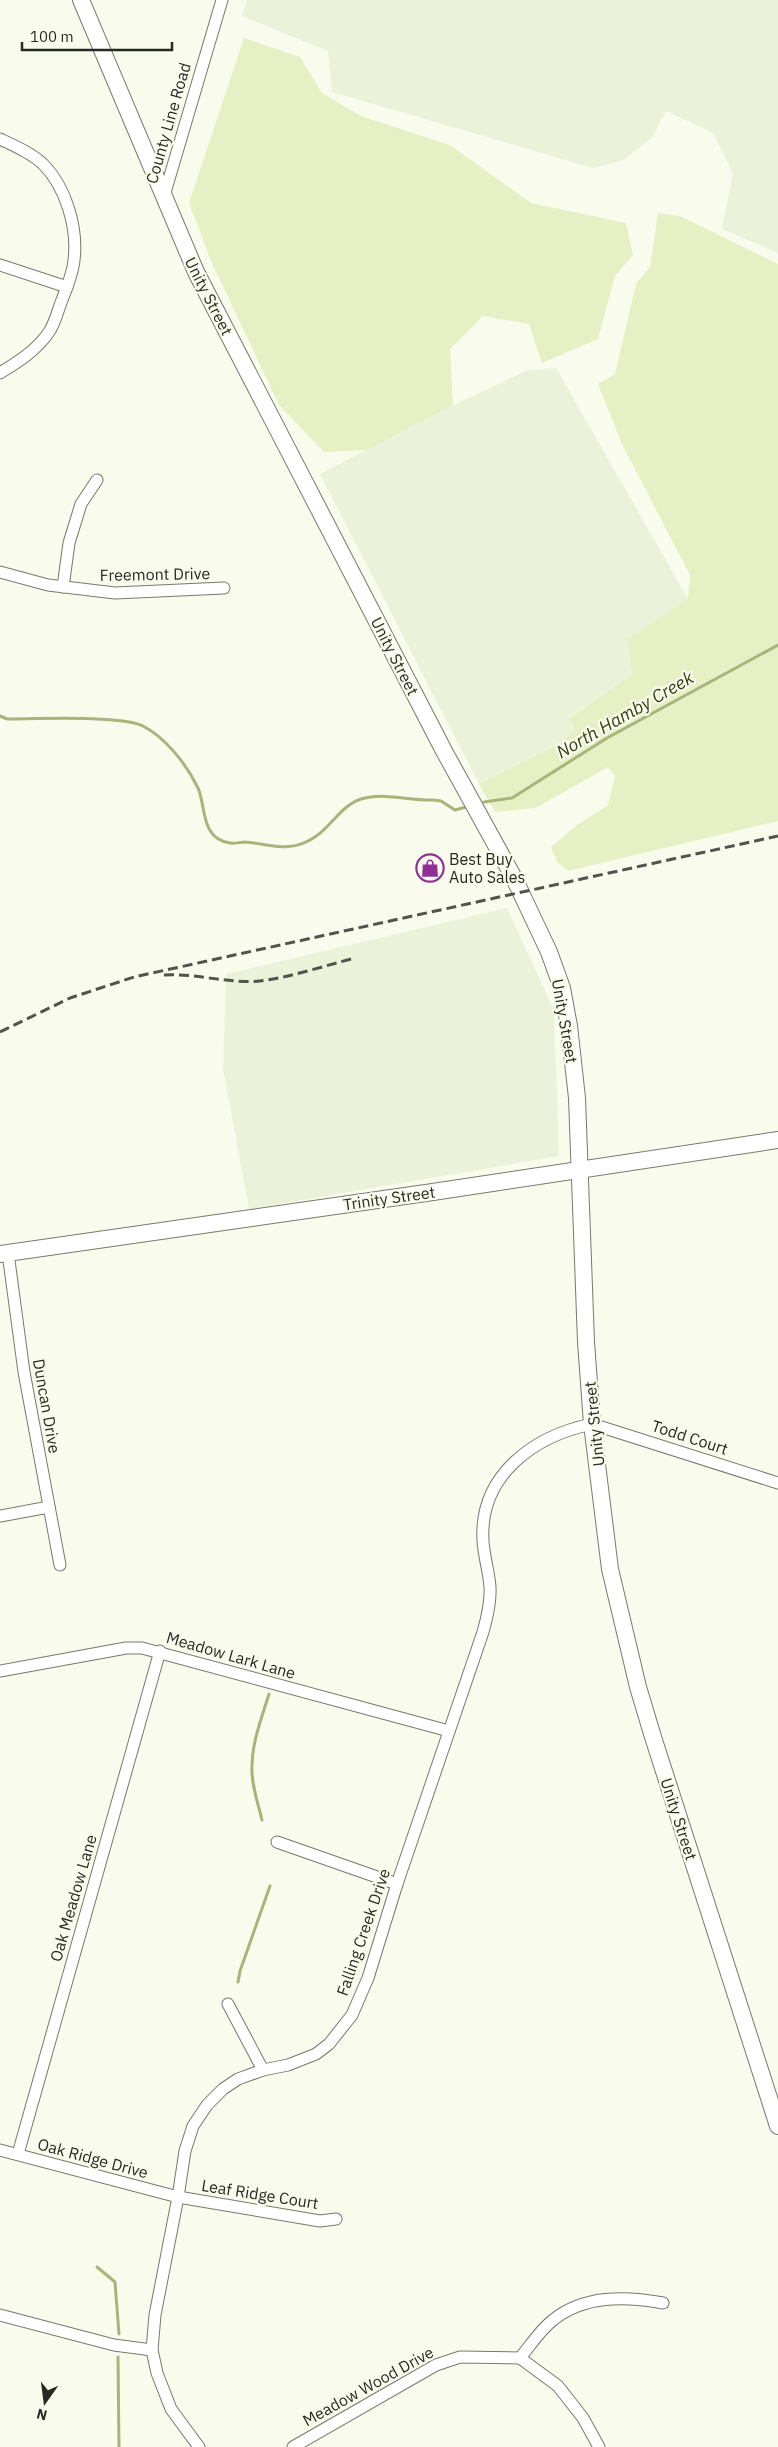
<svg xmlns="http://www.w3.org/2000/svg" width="778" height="2447" viewBox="0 0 778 2447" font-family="'IBM Plex Sans',sans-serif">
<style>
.built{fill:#ecf1da}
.green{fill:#e7efc5}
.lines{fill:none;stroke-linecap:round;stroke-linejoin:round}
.stream{stroke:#a9b47a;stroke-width:3}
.street-casing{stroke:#77796c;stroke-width:13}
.secondary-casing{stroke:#77796c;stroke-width:18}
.street{stroke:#fff;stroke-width:11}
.secondary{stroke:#fff;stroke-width:16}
.rail{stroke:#51534c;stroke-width:3;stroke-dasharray:10 5;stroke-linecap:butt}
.labels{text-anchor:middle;stroke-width:4.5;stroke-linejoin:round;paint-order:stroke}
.street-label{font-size:16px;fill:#272923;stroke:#f9fced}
.poi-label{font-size:16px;fill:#272923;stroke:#f9fced;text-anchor:start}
.water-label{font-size:18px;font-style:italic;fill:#393f12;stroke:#f9fced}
</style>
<rect width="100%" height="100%" fill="#f9fced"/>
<!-- built -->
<g class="built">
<path d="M 247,0 L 778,0 L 778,253 L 722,229 L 733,174 L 713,133 L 666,111 L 652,138 L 622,161 L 593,168 L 332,92 L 328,51 L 242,16 Z"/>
<path d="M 556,368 L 688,599 L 627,639 L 632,674 L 569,717 L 576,729 L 560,743 L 479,784 L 320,474 L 453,405 L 528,370 Z"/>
<path d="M 507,908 L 554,1010 L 559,1156 L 249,1209 L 223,1069 L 226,974 Z"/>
</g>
<!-- green -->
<g class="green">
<path d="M 244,38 L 300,57 L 322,93 L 361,116 L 450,145 L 531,203 L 626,223 L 633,255 L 615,276 L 598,339 L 542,363 L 529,324 L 483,316 L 450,349 L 453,405 L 367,450 L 324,452 L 279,405 L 211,261 L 189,203 Z"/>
<path d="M 658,213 L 680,216 L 778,264 L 778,821 L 568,871 L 557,862 L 551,847 L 577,825 L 608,805 L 615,776 L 608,767 L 536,808 L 495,812 L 479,784 L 560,743 L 576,729 L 569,718 L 632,674 L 627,639 L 688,599 L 690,575 L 623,446 L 598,384 L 615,374 L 636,284 L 650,267 Z"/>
</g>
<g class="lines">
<!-- stream -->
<g class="stream">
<path d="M 0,716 L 7,719 C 35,719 122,715 143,726 C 166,738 187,765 198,788 C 206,805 200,839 230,843 C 235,844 240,842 245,842 C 271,844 290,854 315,837 C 333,825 342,803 365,798 C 386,793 411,801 433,800 L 441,801 L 455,810 L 466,807"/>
<path d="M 484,802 L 512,798 L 607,738 L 778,645"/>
<path d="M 262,1820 C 258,1803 251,1784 252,1766 C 252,1742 262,1717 269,1694"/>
<path d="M 238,1982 L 240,1971 L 270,1886"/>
<path d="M 97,2267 L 115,2282 L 119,2334"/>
<path d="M 118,2357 L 119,2447"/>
</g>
<!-- street casing -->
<g class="street-casing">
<g id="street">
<path d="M 0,139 C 15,146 31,153 43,164 C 66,187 78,228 74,260 C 73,273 67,287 62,300 C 58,310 55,323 49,332 C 37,350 18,362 0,373"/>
<path d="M 164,196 L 222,0"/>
<path d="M 0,265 L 67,287"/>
<path d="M 0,572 L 48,585 L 115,593 L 224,588"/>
<path d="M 63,587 L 69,543 L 81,504 L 97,480"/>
<path d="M 8,1253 L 24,1372 L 60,1565"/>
<path d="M 0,1516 L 49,1507"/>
<path d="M 0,1671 L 126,1648 L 142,1648 L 449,1731"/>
<path d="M 277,1842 L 397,1884"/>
<path d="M 228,2004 L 263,2070"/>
<path d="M 0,2150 L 178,2197 L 320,2221 L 336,2219"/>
<path d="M 18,2154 L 160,1651"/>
<path d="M 0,2315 L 114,2345 L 152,2350"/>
<path d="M 520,2358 C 530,2346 540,2330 553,2320 C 584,2295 625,2296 663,2303"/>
<path d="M 520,2358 L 558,2386 L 583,2418 L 599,2447"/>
<path d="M 199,2447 L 171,2409 L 157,2373 L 152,2350 L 155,2315 L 178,2197 L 185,2151 L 193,2126 L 207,2105 L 223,2089 L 238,2079 L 263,2070 L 288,2065 L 316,2054 L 329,2044 L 352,2015 L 368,1978 L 397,1884 L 483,1632 C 487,1618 491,1602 490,1587 C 489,1572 484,1557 483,1541 C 479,1475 534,1436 592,1424 L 778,1483"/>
<path d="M 293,2447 L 436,2365 L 460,2357 L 520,2358"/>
</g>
</g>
<!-- secondary casing -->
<g class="secondary-casing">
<g id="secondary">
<path d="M 81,0 L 196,272 L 444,751 L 514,878 L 549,952 L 562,988 L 569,1026 L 577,1098 L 586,1342 L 592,1424 L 610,1569 L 638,1687 L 653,1737 L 778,2126"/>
<path d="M 0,1254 L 426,1193 L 778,1140"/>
</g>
</g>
<!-- street -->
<use href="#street" class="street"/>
<!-- secondary -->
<use href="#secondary" class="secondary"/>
<!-- rail -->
<g class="rail">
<path d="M 164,975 C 196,973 228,984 260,981 C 288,978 327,965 355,958"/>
<path d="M 0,1032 L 70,998 L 134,977 L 778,836"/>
</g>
</g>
<!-- icons -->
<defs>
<g id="shop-ring" transform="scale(1.4375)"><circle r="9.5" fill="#f9fced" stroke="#922f96" stroke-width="1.5"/><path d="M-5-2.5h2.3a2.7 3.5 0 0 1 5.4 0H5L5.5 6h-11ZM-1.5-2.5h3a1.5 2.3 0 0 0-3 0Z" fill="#922f96"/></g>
</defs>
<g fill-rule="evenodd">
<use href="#shop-ring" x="430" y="868"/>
</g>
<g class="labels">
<!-- street labels -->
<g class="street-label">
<text transform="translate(168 123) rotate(-74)" y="6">County Line Road</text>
<text transform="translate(209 296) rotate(63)" y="6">Unity Street</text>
<text transform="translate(155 574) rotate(-1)" y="6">Freemont Drive</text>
<text transform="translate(395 656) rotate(63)" y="6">Unity Street</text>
<text transform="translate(565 1021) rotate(80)" y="6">Unity Street</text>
<text transform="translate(389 1198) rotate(-8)" y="6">Trinity Street</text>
<text transform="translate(47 1406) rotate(80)" y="6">Duncan Drive</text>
<text transform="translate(594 1424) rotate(-96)" y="6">Unity Street</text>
<text transform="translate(690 1437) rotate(18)" y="6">Todd Court</text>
<text transform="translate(231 1655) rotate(16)" y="6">Meadow Lark Lane</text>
<text transform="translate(679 1819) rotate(72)" y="6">Unity Street</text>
<text transform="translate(73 1898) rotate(-74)" y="6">Oak Meadow Lane</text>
<text transform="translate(363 1932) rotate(-71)" y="6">Falling Creek Drive</text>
<text transform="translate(93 2158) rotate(15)" y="6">Oak Ridge Drive</text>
<text transform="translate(260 2194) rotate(9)" y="6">Leaf Ridge Court</text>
<text transform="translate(368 2386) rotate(-29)" y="6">Meadow Wood Drive</text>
</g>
<!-- poi labels -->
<g class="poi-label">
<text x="449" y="865">Best Buy<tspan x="449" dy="18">Auto Sales</tspan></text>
</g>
<!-- water labels -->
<g class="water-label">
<text transform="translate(625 715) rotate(-30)" y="6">North Hamby Creek</text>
</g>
</g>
<!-- north arrow -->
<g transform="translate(45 2402) rotate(194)" stroke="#f9fced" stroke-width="4" paint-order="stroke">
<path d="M0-4L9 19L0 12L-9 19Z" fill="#272923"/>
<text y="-8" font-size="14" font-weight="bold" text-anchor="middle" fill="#272923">N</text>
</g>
<!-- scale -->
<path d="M22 42v8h150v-8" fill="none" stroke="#272923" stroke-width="2.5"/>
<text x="30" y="42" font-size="15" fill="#272923" stroke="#f9fced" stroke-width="4" paint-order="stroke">100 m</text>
</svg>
